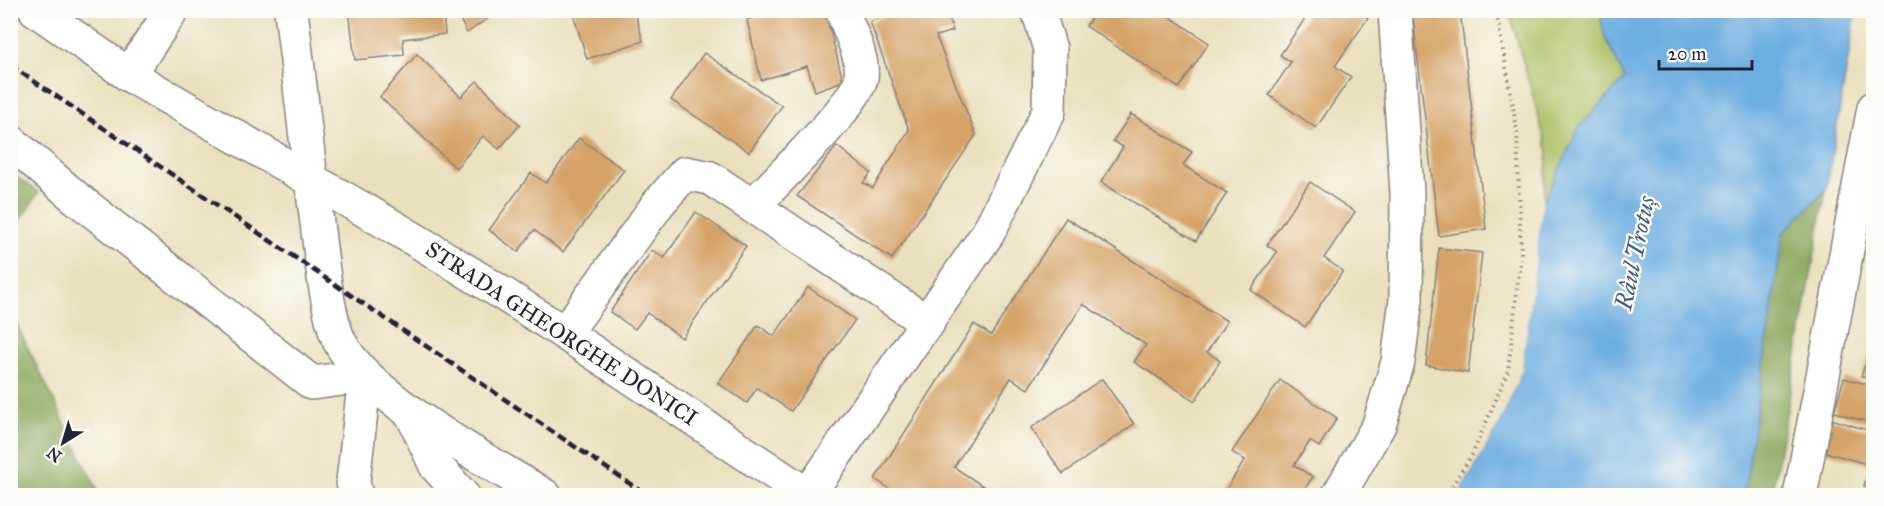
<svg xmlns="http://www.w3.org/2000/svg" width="1884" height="506" viewBox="0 0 1884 506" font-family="'IM FELL Great Primer',serif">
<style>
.green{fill:#aac064;stroke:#667150;stroke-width:1.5}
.forest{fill:#87a65a;stroke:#54644a;stroke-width:1.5}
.water{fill:#6daee1;stroke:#48688e;stroke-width:1.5}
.pier{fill:#eae0bd}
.building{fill:#d5a368}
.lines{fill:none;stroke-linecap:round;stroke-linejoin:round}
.minor-casing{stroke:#86817c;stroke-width:36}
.tertiary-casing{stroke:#86817c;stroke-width:36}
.secondary-casing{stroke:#86817c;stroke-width:36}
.primary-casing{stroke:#86817c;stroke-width:36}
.path{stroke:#86817c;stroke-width:4;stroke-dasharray:1.5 4.5;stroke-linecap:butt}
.minor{stroke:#fff;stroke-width:33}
.tertiary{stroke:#fff;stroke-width:33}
.secondary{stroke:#fff;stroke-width:33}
.primary{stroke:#fff;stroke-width:33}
.rail{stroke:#22223b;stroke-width:4.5;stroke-dasharray:9 4.5;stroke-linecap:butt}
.labels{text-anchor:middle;stroke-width:5;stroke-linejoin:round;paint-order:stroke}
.street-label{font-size:22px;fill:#22223b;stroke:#fdfcf7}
.water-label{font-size:24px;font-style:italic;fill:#405a7d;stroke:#fdfcf7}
</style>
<rect width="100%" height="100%" fill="#fdfcf7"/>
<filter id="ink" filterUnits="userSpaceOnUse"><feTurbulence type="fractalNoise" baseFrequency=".0167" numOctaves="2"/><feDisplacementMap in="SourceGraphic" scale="12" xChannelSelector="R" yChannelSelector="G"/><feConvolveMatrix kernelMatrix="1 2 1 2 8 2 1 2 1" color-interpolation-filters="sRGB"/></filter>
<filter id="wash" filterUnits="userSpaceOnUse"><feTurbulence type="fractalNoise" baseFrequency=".008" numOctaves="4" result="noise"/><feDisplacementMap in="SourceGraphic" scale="24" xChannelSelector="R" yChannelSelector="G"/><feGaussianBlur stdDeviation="1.35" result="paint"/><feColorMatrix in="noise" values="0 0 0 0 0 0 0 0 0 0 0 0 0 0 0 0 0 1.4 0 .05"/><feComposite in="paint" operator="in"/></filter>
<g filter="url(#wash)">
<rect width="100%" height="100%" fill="#eae0bd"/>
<!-- green -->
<path class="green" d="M 1509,11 L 1600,11 L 1604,34 L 1625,79 L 1580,126 L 1543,203 L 1548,151 Z"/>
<!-- forest -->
<g class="forest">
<path d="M 11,173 L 39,192 L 11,235 Z"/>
<path d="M 1826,190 L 1772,495 L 1747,495 L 1744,494 L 1783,233 Z"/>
<path d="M 11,313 L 100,495 L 11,495 Z"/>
</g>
<!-- water -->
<path class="water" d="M 1600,11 L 1856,11 L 1826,190 L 1783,233 L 1744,494 L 1458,496 L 1499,425 L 1522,370 L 1543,203 L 1580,126 L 1625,79 L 1604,34 Z"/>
<!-- pier -->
<path class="pier" d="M 1544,195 L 1522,370 L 1499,425 L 1458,495 L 1455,496 L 1496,424 L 1519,370 L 1540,203 Z"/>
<g id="blocks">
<!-- building -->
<g class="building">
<path d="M 349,10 L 443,10 L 445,34 L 403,39 L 404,55 L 355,60 Z"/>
<path d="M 455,10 L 500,10 L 467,33 Z"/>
<path d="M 572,10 L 634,10 L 643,41 L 587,59 Z"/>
<path d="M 777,10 L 825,10 L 843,81 L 815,91 L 807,66 L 761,80 L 747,20 Z"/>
<path d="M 884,10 L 947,10 L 953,31 L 936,36 L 976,135 L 892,259 L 797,196 L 837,146 L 871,173 L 863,183 L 873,188 L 909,130 L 870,22 L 885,16 Z"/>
<path d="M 1096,10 L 1160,10 L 1209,43 L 1179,88 L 1086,26 Z"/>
<path d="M 1311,10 L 1357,10 L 1368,18 L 1335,66 L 1351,77 L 1316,128 L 1269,95 L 1291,62 L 1280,55 Z"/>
<path d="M 1412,10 L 1460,10 L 1486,229 L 1439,236 Z"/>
<path d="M 704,53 L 782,106 L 749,152 L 671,100 Z"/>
<path d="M 417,54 L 461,97 L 477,81 L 520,125 L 499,149 L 483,136 L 456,168 L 380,97 Z"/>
<path d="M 1131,114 L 1192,152 L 1183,165 L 1227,193 L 1196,241 L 1101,182 L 1123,147 L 1113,141 Z"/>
<path d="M 579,138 L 624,170 L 563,252 L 534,230 L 518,252 L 489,230 L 531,173 L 546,183 Z"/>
<path d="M 1310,182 L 1355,212 L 1324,258 L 1343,271 L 1305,327 L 1251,290 L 1277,252 L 1267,245 Z"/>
<path d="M 696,212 L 746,246 L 682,338 L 647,313 L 635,329 L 610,312 L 652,250 L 664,258 Z"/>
<path d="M 1066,218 L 1227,321 L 1207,352 L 1220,361 L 1195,401 L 1134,362 L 1146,345 L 1083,304 L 1028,389 L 1011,378 L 954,467 L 998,496 L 900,496 L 875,479 L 974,324 L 991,335 Z"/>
<path d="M 1439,248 L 1482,253 L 1468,373 L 1426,365 Z"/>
<path d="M 808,287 L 855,320 L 791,411 L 757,388 L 747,403 L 718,383 L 758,325 L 774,336 Z"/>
<path d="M 1874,343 L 1874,380 L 1861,376 Z"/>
<path d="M 1844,378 L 1874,386 L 1874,424 L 1834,412 Z"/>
<path d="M 1102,379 L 1134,424 L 1063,474 L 1031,428 Z"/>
<path d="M 1280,380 L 1337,418 L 1319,447 L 1310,441 L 1294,465 L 1313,477 L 1300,496 L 1225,496 L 1223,494 L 1245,460 L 1232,452 Z"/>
<path d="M 1831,419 L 1874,432 L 1874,489 L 1864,486 L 1870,465 L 1822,451 Z"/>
</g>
</g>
</g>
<g filter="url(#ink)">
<use href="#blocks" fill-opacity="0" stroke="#86817c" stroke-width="1.5"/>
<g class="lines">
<!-- minor casing -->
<g class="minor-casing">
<g id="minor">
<path d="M 129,75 L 172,10"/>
<path d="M 10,141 L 75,197 L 312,383 L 365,376"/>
<path d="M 311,180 C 483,274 645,387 809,496"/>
<path d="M 753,206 C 774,183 857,104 861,78 C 864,57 849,30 842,10"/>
<path d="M 565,333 L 658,204 L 685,173 L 710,178 L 928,323"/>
<path d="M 411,412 L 436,466 L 463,496"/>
<path d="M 808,495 L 988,233 L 1049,111 L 1050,49 L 1038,10"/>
<path d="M 1338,496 L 1379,425 L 1398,362 L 1406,299 L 1407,193 L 1395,10"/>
<path d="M 1800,496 L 1874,108"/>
</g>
</g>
<!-- tertiary casing -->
<g class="tertiary-casing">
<path id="tertiary" d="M 291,10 L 311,180"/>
</g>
<!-- secondary casing -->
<g class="secondary-casing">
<path id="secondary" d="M 356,496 L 353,482 L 365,376"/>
</g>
<!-- primary casing -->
<g class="primary-casing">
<path id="primary" d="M 36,10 L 129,75 L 311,180 C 319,227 322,289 336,333 C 356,393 491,462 545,496"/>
</g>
<!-- path -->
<path class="path" d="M 1446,496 L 1473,453 L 1508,371 L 1521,255 L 1517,130 L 1496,10"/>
<!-- minor -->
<use href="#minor" class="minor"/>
<!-- tertiary -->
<use href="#tertiary" class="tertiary"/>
<!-- secondary -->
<use href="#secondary" class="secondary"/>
<!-- primary -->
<use href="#primary" class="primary"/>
<!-- rail -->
<path class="rail" d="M 10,65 L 648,496"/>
</g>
</g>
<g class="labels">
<!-- street labels -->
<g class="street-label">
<text transform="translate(562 333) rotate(33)" y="8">STRADA GHEORGHE DONICI</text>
</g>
<!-- water labels -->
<g class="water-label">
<text transform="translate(1635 253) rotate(-78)" y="8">Râul Trotuș</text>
</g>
</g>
<!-- margin -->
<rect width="1884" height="506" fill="none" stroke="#fdfcf7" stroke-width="36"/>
<!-- north arrow -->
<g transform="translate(63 443) rotate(217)" stroke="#fdfcf7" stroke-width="4.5" paint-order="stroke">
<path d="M0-4.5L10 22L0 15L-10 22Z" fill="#22223b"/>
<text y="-9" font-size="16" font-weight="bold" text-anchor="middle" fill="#22223b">N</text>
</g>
<!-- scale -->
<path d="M1659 60v9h93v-9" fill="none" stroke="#22223b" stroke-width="3"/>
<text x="1668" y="60" font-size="18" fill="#22223b" stroke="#fdfcf7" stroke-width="4.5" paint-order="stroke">20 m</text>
</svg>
